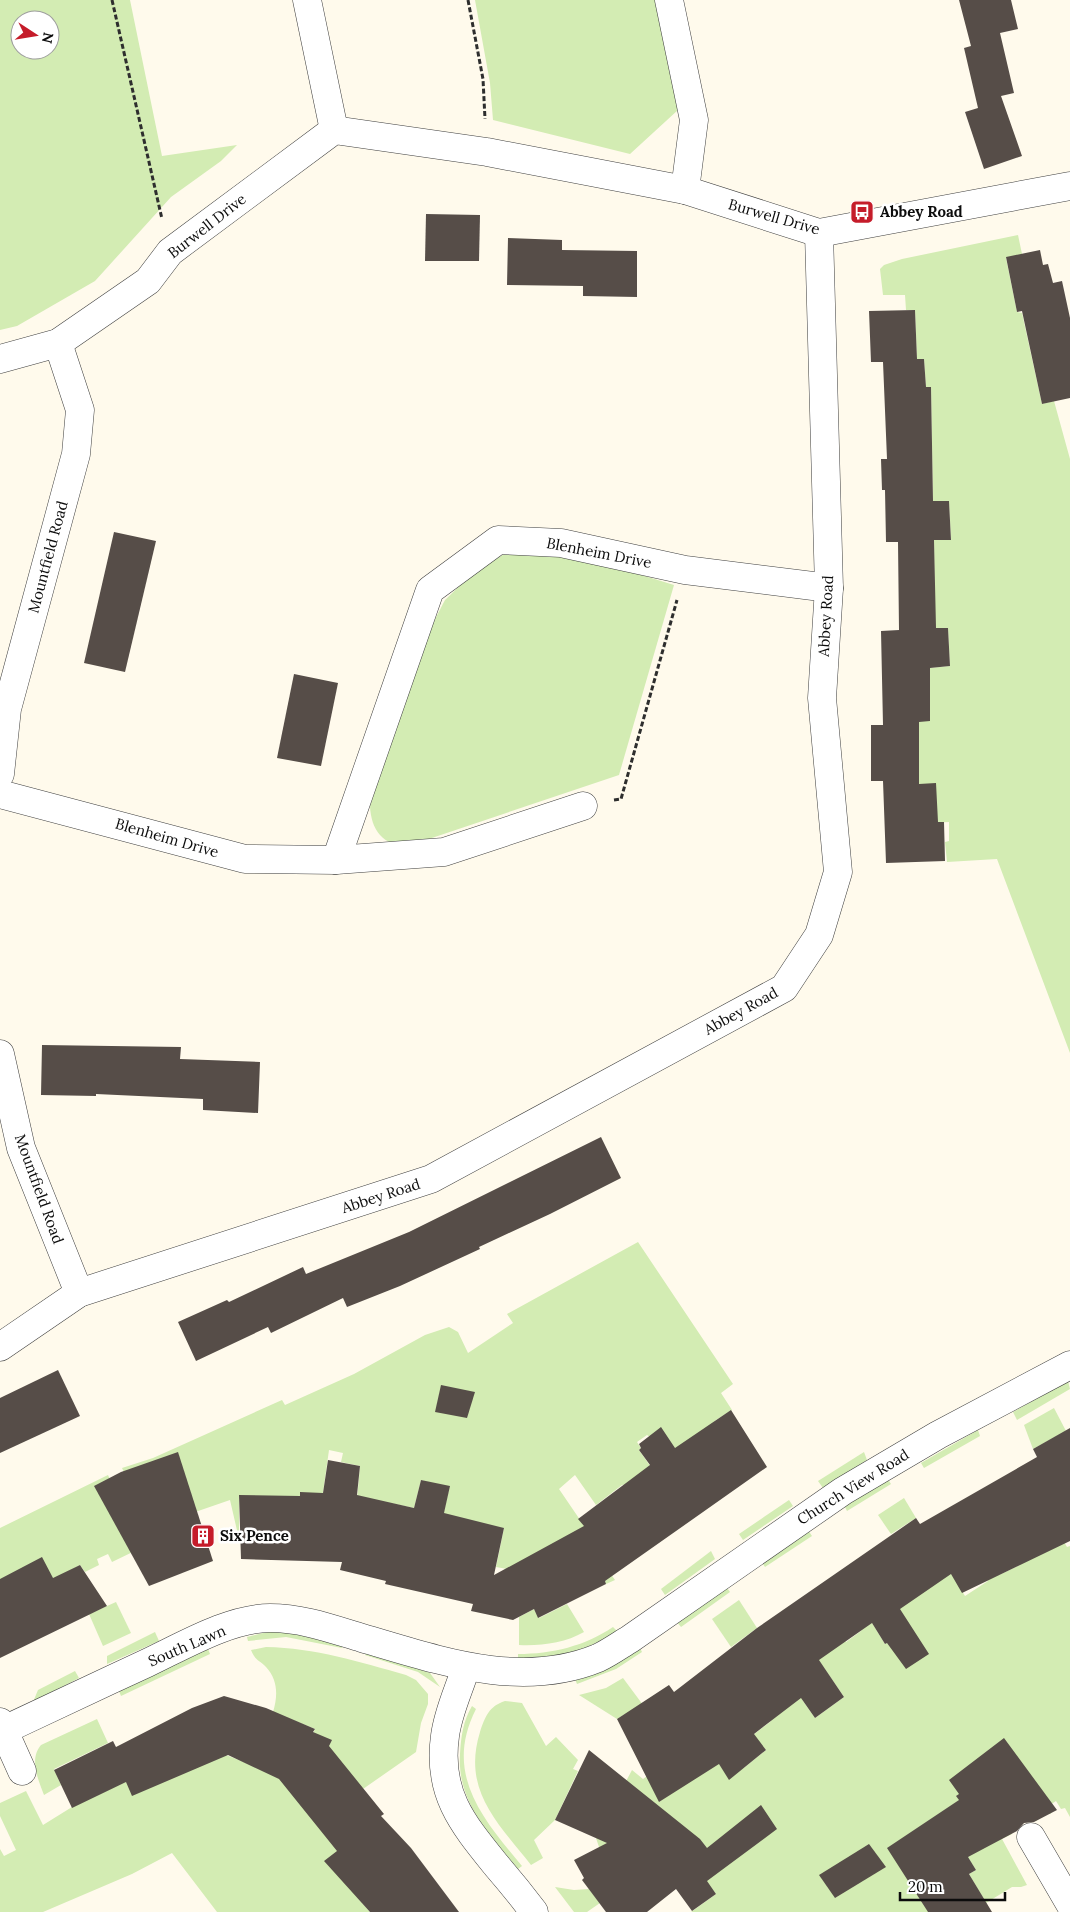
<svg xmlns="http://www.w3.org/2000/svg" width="1070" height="1912" viewBox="0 0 1070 1912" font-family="Lora,serif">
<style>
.green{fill:#d3ecb3;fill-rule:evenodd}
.building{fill:#564d48}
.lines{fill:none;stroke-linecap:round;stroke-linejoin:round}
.street-casing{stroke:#3f3f3f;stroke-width:29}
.path{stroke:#2e2e2e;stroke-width:3;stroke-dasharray:5 2.5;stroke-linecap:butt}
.street{stroke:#fff;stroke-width:28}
.labels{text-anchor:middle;stroke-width:5;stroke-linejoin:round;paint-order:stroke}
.poi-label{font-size:15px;font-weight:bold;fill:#0c0c0c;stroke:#fff;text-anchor:start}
.street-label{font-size:15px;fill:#0c0c0c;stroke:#fff}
</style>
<rect width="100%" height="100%" fill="#fffaec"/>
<!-- green -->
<g class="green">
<path d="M 0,0 L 130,0 L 162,156 L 237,145 L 221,161 L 171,197 L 95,281 L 17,326 L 0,330 ZM 20,20 L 50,20 L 50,50 L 20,50 Z"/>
<path d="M 475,0 L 655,0 L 678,110 L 630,154 L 493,120 L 490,83 Z"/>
<path d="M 1018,235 L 1022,254 L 1006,258 L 1017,312 L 1022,313 L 1042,404 L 1054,401 L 1070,459 L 1070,1053 L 997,859 L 947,862 L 945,842 L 949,841 L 949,822 L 929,823 L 919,784 L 919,721 L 930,721 L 930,668 L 950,666 L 948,628 L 935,629 L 934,540 L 951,540 L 949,501 L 933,501 L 931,387 L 926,387 L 924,359 L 917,359 L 915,310 L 906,310 L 905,295 L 883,295 L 880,269 L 884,265 L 902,259 Z"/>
<path d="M 547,546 L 674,585 L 619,775 L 408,846 C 383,846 371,830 370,806 L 423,642 L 445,600 L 476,570 L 510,551 Z"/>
<path d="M 638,1242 L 733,1384 L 721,1393 L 732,1410 L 716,1420 L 681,1457 L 647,1435 L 637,1442 L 641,1448 L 639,1450 L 660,1480 L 622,1485 L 596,1505 L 575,1475 L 559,1489 L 589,1533 L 584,1535 L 615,1580 L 606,1584 L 593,1555 L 507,1569 L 496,1567 L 504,1528 L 439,1533 L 449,1489 L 421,1480 L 414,1508 L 390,1503 L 357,1500 L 360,1466 L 341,1462 L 343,1453 L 329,1450 L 323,1493 L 300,1507 L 270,1496 L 239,1496 L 239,1539 L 230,1500 L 175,1519 L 139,1504 L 122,1468 L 153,1458 L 282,1400 L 285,1405 L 354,1374 L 425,1335 L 449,1327 L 458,1332 L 468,1353 L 513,1323 L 507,1314 Z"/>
<path d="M 1068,1381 L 1070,1389 L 1017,1420 L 1013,1412 Z"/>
<path d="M 1054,1408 L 1066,1431 L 1033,1449 L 1024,1425 Z"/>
<path d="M 978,1430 L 980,1436 L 924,1468 L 921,1463 Z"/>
<path d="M 864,1452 L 867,1460 L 823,1488 L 818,1481 Z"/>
<path d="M 108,1475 L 141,1548 L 112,1562 L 108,1554 L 97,1559 L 99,1565 L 85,1572 L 80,1565 L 14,1600 L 0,1602 L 0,1528 Z"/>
<path d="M 887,1478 L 891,1484 L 847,1511 L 844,1505 Z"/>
<path d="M 904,1498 L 916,1518 L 891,1534 L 878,1515 Z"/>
<path d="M 789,1500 L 793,1506 L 743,1540 L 739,1534 Z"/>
<path d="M 998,1524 L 1063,1540 L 1067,1547 L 1070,1546 L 1070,1817 L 1065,1808 L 1061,1809 L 1056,1801 L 1047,1807 L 1051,1814 L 1046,1814 L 1036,1821 L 1020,1792 L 998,1809 L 1012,1834 L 1002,1839 L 1027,1885 L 1021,1887 L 1012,1887 L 986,1903 L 969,1874 L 976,1870 L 968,1858 L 928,1912 L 691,1912 L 716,1894 L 704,1880 L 586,1877 L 581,1872 L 602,1856 L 596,1838 L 632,1770 L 643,1779 L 702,1737 L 742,1769 L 745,1767 L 766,1750 L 753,1735 L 770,1722 L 796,1682 L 803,1701 L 815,1718 L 844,1697 L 809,1646 L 836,1628 L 846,1642 L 861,1631 L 869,1618 L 885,1644 L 899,1635 L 896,1608 L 948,1568 L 965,1596 L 988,1581 L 973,1558 L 984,1552 L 999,1575 L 1020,1565 Z"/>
<path d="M 808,1530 L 812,1536 L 765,1567 L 761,1561 Z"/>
<path d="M 711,1551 L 715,1559 L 665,1595 L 661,1589 Z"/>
<path d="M 725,1585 L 730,1592 L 681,1627 L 676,1621 Z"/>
<path d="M 739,1600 L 757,1628 L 731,1647 L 712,1619 Z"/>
<path d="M 116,1602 L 131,1633 L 103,1646 L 89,1614 Z"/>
<path d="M 567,1604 L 584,1632 C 565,1643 541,1646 519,1645 L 519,1617 L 534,1609 L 539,1618 Z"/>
<path d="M 613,1627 L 617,1631 C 580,1654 561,1657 518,1659 L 518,1654 C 552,1654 585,1646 613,1627 Z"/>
<path d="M 155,1632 L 159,1641 L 107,1664 L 107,1656 Z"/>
<path d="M 267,1632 L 287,1632 L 343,1644 L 342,1648 L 286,1637 L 248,1641 L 247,1637 Z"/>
<path d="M 266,1647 C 315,1648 360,1662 406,1675 L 416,1680 L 428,1694 L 428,1704 L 421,1723 L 416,1752 L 363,1789 L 373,1895 L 362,1903 L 370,1912 L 217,1912 L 172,1853 L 132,1874 L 43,1912 L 0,1912 L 0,1849 L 4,1856 L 16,1850 L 0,1816 L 0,1803 L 26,1791 L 43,1825 L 72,1807 L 131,1779 L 226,1755 L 292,1781 L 315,1729 L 273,1712 C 278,1696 278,1680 266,1667 C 259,1659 256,1662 251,1650 Z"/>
<path d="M 640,1648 L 642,1652 L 616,1669 L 577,1684 L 575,1679 L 614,1664 Z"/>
<path d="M 208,1649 L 210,1654 L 121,1696 L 119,1691 Z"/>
<path d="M 368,1651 L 430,1673 L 440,1687 L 418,1672 L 365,1655 Z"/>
<path d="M 75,1671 L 79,1678 L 33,1702 L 38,1690 Z"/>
<path d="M 623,1678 L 646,1709 L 630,1720 L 625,1714 L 617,1719 L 579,1695 L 606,1688 Z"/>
<path d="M 505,1701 L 522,1703 L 546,1746 L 556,1737 L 578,1760 L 573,1769 L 578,1771 L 555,1820 L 534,1840 L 543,1858 L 531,1865 C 497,1822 462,1790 480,1732 C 485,1717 489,1706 505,1701 Z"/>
<path d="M 472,1706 L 476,1709 C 443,1774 483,1819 522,1866 L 518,1869 C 489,1834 457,1802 460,1754 C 461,1737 463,1721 472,1706 Z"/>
<path d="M 97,1719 L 108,1743 L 54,1769 L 61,1785 L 44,1795 C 38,1779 29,1759 41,1745 Z"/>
<path d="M 555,1887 L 574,1890 L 589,1889 L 600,1903 L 587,1912 L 574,1912 Z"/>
</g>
<!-- building -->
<g class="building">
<path d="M 959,0 L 1011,0 L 1018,29 L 1000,33 L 1014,93 L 1001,96 L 1022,156 L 984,169 L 965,112 L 978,108 L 964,48 L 971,46 Z"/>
<path d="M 426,214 L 480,215 L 479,261 L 425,261 Z"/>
<path d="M 508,238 L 562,240 L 562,250 L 637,251 L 637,297 L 583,296 L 583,286 L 507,285 Z"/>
<path d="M 1040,250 L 1043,265 L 1048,264 L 1053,283 L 1062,281 L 1070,318 L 1070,398 L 1042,404 L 1022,311 L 1017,312 L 1006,257 Z"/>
<path d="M 915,310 L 917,359 L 924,359 L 926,387 L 931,387 L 933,501 L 949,501 L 951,540 L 934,540 L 936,628 L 948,628 L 950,666 L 930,668 L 930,721 L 919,722 L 919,784 L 936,783 L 938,822 L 944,822 L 945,861 L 886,863 L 883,781 L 871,781 L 871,725 L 883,725 L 881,631 L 899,630 L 898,542 L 886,542 L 885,490 L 882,490 L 881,459 L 887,459 L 883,362 L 871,362 L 869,311 Z"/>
<path d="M 114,532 L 156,541 L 125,672 L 84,663 Z"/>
<path d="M 294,674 L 338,683 L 321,766 L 277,758 Z"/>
<path d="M 42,1045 L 181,1047 L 180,1059 L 260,1062 L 258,1113 L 203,1110 L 203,1099 L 96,1094 L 96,1096 L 41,1095 Z"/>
<path d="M 601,1137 L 621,1178 L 550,1214 L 479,1247 L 480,1249 L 400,1286 L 347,1307 L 343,1298 L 271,1333 L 268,1327 L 196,1361 L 178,1322 L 227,1300 L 229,1302 L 303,1267 L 306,1274 L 409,1232 Z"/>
<path d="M 58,1370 L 80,1416 L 0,1453 L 0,1398 Z"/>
<path d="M 441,1385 L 475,1392 L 467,1418 L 435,1412 Z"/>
<path d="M 731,1410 L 767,1467 L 605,1581 L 606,1584 L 538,1618 L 534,1609 L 513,1620 L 471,1611 L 473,1604 L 385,1584 L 386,1581 L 340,1570 L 342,1562 L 241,1559 L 239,1495 L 300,1496 L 300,1492 L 323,1493 L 328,1460 L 360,1466 L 357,1495 L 414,1508 L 421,1480 L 450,1486 L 444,1513 L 504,1528 L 494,1575 L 584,1526 L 578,1519 L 650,1465 L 639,1450 L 641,1448 L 639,1444 L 661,1427 L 675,1448 Z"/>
<path d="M 1070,1428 L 1070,1541 L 962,1593 L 951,1574 L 900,1609 L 929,1654 L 906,1669 L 887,1643 L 885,1644 L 872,1623 L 819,1660 L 844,1697 L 815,1718 L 801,1698 L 754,1734 L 766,1750 L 729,1780 L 719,1764 L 659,1802 L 617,1719 L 669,1685 L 674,1692 L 757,1628 L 916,1518 L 920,1524 L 1037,1457 L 1033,1449 Z"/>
<path d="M 178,1452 L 213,1561 L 149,1586 L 94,1486 L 121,1472 Z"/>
<path d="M 42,1557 L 53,1578 L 80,1565 L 107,1606 L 0,1658 L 0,1579 Z"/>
<path d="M 224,1696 L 266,1708 L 315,1729 L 313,1732 L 332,1740 L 329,1746 L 384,1814 L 381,1816 L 411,1848 L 459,1912 L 370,1912 L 324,1861 L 337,1851 L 279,1779 L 228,1755 L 132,1796 L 126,1782 L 72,1808 L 54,1770 L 113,1741 L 116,1747 L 192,1708 Z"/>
<path d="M 1004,1738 L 1057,1810 L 1034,1822 L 1024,1823 L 1017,1831 L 968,1857 L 976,1870 L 969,1874 L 992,1912 L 928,1912 L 887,1848 L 959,1800 L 956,1796 L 959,1794 L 949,1780 Z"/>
<path d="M 589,1750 L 700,1839 L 707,1848 L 761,1805 L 777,1829 L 707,1881 L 716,1894 L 692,1911 L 676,1889 L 647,1912 L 606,1912 L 582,1880 L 584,1878 L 574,1860 L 607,1843 L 555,1820 Z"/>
<path d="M 869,1844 L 886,1867 L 835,1898 L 819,1875 Z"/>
</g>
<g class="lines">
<!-- street casing -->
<g class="street-casing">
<g id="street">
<path d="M 307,0 L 334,130"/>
<path d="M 669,0 L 694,120 L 685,190"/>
<path d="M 0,359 L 58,343 L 148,281 L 170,252 L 334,130 L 487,152 L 685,190 L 819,233 L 1070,186"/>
<path d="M 0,774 L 7,709 L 76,454 L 80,410 L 58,343"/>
<path d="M 0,794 L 245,859 L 336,860 L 444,852 L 583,806"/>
<path d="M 336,860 L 430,590 L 498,540 L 561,543 L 685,570 L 829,588"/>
<path d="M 0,1054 L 21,1148 L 79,1293"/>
<path d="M 0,1347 L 79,1293 L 431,1179 L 784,988 L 819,935 L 838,872 L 822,698 L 829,588 L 819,233"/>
<path d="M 466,1667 C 459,1690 448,1712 445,1736 C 437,1793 462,1823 496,1865 C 509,1880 522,1896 534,1912"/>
<path d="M 0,1722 L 22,1771"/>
<path d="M 4,1730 C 51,1708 99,1685 147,1663 C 183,1646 230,1618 270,1618 C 302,1618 332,1629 362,1638 C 438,1660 520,1690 598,1658 C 609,1653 620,1645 630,1639 L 843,1491 L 938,1435 L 1070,1365"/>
<path d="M 1031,1837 L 1070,1904"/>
</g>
</g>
<!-- path -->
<g class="path">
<path d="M 112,0 L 162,219"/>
<path d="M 468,0 L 483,79 L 485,119"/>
<path d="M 614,800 L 621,799 L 677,600"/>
</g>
<!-- street -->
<use href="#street" class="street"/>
</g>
<!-- icons -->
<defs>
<g id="bus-square" transform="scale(1.25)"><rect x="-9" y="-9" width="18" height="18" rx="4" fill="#c51c2a" stroke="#fff"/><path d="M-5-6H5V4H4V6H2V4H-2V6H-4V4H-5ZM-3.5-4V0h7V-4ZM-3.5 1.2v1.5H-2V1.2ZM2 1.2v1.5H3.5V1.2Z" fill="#fff"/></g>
<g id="building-square" transform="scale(1.25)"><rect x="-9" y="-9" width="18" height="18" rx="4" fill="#c51c2a" stroke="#fff"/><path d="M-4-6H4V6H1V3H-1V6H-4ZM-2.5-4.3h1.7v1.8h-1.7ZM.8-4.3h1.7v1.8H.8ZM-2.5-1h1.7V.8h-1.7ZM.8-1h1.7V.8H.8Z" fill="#fff"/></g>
</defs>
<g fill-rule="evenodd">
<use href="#bus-square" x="862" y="212"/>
<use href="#building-square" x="203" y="1536"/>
</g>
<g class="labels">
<!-- poi labels -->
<g class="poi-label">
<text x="880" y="217">Abbey Road</text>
<text x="220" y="1541">Six Pence</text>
</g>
<!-- street labels -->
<g class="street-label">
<text transform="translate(774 217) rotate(16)" y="5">Burwell Drive</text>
<text transform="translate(207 226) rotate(-38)" y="5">Burwell Drive</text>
<text transform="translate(599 553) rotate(11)" y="5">Blenheim Drive</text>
<text transform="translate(48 557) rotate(-75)" y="5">Mountfield Road</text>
<text transform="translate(826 616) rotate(-87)" y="5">Abbey Road</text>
<text transform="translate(167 838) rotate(16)" y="5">Blenheim Drive</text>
<text transform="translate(741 1011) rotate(-29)" y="5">Abbey Road</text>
<text transform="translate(39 1189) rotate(70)" y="5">Mountfield Road</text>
<text transform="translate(381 1196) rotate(-18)" y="5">Abbey Road</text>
<text transform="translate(853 1487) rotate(-32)" y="5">Church View Road</text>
<text transform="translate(187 1646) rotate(-23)" y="5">South Lawn</text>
</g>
</g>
<!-- north arrow -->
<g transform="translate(35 35) rotate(102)"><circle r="24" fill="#ffffff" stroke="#9e9e9e"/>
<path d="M0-4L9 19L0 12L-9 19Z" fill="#c51c2a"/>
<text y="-8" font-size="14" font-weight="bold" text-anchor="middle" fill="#0c0c0c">N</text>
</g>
<!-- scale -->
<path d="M900 1892v8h105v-8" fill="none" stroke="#0c0c0c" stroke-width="2.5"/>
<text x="908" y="1892" font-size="15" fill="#0c0c0c" stroke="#ffffff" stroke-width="4" paint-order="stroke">20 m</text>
</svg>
